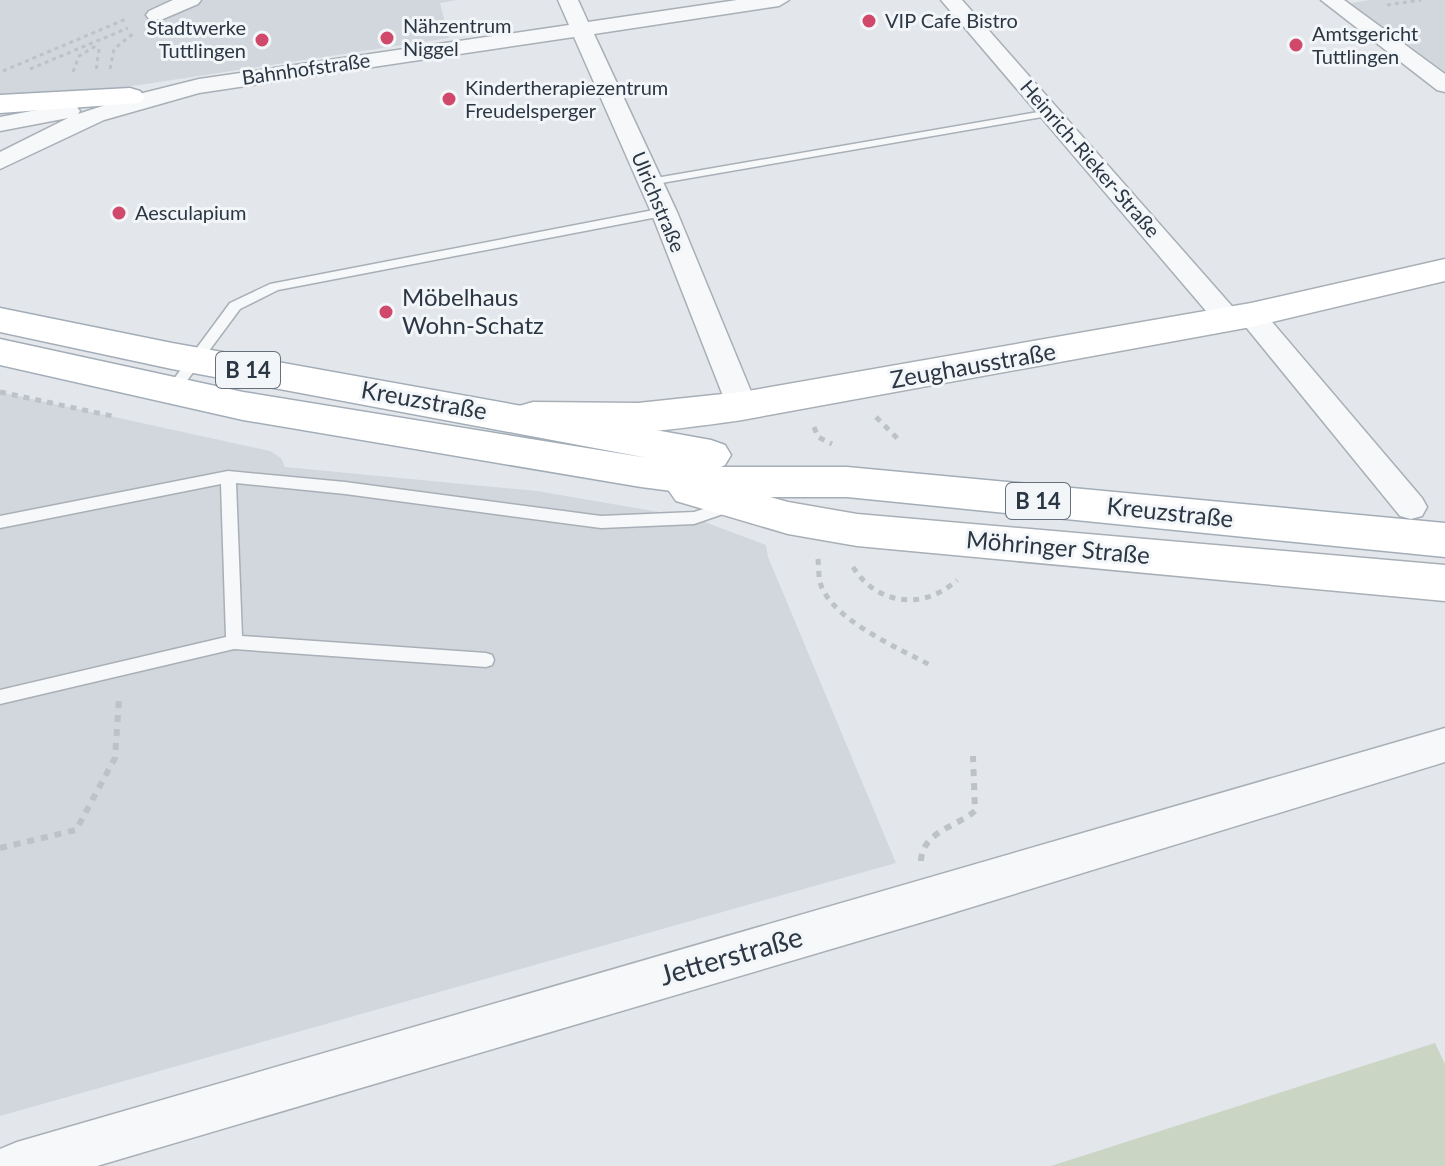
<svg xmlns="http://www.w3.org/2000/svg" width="1445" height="1166" viewBox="0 0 1445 1166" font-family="Lato,sans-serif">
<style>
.built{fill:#d1d7dd}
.green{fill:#cad5c4}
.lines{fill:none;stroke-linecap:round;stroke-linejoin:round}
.lane-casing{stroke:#a8afb6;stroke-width:3}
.street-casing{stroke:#a8afb6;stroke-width:3}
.secondary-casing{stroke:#a8afb6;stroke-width:3}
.primary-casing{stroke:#a3adb7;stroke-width:3}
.path-far2{stroke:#bdc2c7;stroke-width:3;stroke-dasharray:4 4;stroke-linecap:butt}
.path-far1{stroke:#bdc2c7;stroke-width:5;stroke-dasharray:6 6;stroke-linecap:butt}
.path{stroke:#bdc2c7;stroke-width:6;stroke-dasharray:7 7;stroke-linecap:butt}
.lane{fill:#f6f8fa;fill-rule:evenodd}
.street{fill:#f6f8fa;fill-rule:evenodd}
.secondary{fill:#fff;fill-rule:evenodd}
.primary{fill:#fff;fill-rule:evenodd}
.poi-dot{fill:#d0496b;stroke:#f3f6f9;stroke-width:3}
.labels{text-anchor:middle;stroke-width:6;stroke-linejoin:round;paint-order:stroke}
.far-poi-label{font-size:20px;fill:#2b3744;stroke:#f3f6f9;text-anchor:start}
.far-street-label{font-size:20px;fill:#2b3744;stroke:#f3f6f9}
.shield{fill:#f3f6f9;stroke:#67707a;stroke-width:2}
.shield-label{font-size:22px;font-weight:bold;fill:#2b3744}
.poi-label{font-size:24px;fill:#2b3744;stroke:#f3f6f9;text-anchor:start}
.street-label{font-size:24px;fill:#2b3744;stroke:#f3f6f9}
.near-street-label{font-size:28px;fill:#2b3744;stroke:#f3f6f9}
</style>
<rect width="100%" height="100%" fill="#e3e7eb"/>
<!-- built -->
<g class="built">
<path d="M 0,0 L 457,0 L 440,3 L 449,38 L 47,99 L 0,98 Z"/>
<path d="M 1370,0 L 1445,0 L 1445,77 L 1345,4 Z"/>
<path d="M 0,392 L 270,451 L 281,458 L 285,467 L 537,491 L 694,518 L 766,545 L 768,557 L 896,863 L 0,1116 Z"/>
</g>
<!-- green -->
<path class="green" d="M 1435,1043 L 1445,1064 L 1445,1166 L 1051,1166 Z"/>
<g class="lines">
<!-- lane casing -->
<g class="lane-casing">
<g id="lane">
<path d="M 1050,110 L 1055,113 L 1054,115 L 650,185 L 644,182 L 650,179 Z"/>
<path d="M 664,208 L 670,212 L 668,215 L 278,290 L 240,309 L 177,394 L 172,396 L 165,391 L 230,303 L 270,284 Z"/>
<path d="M 228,471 L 345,482 L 601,516 L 694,512 L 716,505 L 730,494 L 738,500 L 726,513 L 694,524 L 601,528 L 345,494 L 236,483 L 242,636 L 486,653 L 492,655 L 494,660 L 492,665 L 486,667 L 234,649 L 0,704 L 0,690 L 226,637 L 221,484 L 0,528 L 0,516 Z"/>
</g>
</g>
<!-- street casing -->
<g class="street-casing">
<g id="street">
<path d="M 173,0 L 201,0 L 198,4 L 163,19 L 149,19 L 146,15 L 149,11 Z"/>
<path d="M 558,0 L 578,0 L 588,22 L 737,0 L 789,0 L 779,6 L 594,34 L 677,212 L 757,406 L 753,413 L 742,417 L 731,413 L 727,406 L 651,212 L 574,37 L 199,93 L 104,120 L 0,169 L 0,152 L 68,118 L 0,131 L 0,117 L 68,104 L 76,106 L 80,111 L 78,114 L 139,94 L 199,79 L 569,25 Z"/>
<path d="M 941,0 L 962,0 L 1238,313 L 1241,309 L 1251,306 L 1261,309 L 1422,498 L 1427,507 L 1422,516 L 1411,519 L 1400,516 L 1241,321 L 1238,325 L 1228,328 L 1218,325 Z"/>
<path d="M 1321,0 L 1344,0 L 1445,74 L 1445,92 L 1437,90 Z"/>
<path d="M 1445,728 L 1445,762 L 933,919 L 97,1166 L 0,1166 L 0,1149 L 17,1142 Z"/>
</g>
</g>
<!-- secondary casing -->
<g class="secondary-casing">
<g id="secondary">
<path d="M 1445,259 L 1445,281 L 1251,327 L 742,420 C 680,429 579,443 519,426 L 513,416 L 519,406 L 533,402 L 638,403 L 742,392 L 1251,303 Z"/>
<path d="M 680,463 L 694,467 L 705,479 L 788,502 L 857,514 L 1445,565 L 1445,601 L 857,546 L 788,534 L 676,501 L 660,478 L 666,467 Z"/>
</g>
</g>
<!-- primary casing -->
<g class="primary-casing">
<g id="primary">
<path d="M 130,88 L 140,91 L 145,97 L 140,103 L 0,113 L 0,95 Z"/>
<path d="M 0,308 L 172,343 L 711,440 L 725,445 L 731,455 L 725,465 L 721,467 L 847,467 L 1445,523 L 1445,557 L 847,497 L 718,497 L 641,487 L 243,420 L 0,365 L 0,339 L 243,392 L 648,458 L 172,369 L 0,332 Z"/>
</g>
</g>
<!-- path-far2 -->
<g class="path-far2">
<path d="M 1387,5 L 1421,0"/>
<path d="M 30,69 L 128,28"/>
<path d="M 110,69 L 114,49 L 134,33"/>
<path d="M 3,71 L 126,19"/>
<path d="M 73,72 L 79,56 L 94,47 L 99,49 L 96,71"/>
</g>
<!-- path-far1 -->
<g class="path-far1">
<path d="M 0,392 L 112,416"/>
<path d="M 876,417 L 898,439"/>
<path d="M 814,427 L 818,437 L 832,444"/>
<path d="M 818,559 C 819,569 818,581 823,590 C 840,623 898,648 930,665"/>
<path d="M 853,567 C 877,606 925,610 957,580"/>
</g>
<!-- path -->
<g class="path">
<path d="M 0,848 L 76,830 L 115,758 L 119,699"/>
<path d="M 921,861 C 922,832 956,827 975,811 L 973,756"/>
</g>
<!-- lane -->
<use href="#lane" class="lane"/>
<!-- street -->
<use href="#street" class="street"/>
<!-- secondary -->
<use href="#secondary" class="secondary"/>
<!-- primary -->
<use href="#primary" class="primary"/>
</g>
<!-- markers -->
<g class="poi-dot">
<circle cx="869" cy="21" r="8"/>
<circle cx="387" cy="38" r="8"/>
<circle cx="262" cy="40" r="8"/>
<circle cx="1296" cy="45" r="8"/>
<circle cx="449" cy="99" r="8"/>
<circle cx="119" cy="213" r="8"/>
<circle cx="386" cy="312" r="8"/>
</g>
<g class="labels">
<!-- far-poi labels -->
<g class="far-poi-label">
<text x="885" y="28">VIP Cafe Bistro</text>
<text x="403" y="33">Nähzentrum<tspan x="403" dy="23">Niggel</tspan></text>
<text x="246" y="35" text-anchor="end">Stadtwerke<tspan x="246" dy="23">Tuttlingen</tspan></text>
<text x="1312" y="41">Amtsgericht<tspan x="1312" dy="23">Tuttlingen</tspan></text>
<text x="465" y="95">Kindertherapiezentrum<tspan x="465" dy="23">Freudelsperger</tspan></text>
<text x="135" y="220">Aesculapium</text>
</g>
<!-- far-street labels -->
<g class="far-street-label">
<text transform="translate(306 69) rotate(-8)" y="7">Bahnhofstraße</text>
<text transform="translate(1090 159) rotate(49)" y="7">Heinrich-Rieker-Straße</text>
<text transform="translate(658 202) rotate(67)" y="7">Ulrichstraße</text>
</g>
<!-- shield labels -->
<g class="shield">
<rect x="216" y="352" width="64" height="36" rx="6"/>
<rect x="1006" y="483" width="64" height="36" rx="6"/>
</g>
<g class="shield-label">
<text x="248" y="378">B 14</text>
<text x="1038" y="509">B 14</text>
</g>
<!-- poi labels -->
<g class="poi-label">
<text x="402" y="306">Möbelhaus<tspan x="402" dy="28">Wohn-Schatz</tspan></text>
</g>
<!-- street labels -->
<g class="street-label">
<text transform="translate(973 366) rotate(-10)" y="8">Zeughausstraße</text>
<text transform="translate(424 401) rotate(10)" y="8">Kreuzstraße</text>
<text transform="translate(1170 513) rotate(6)" y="8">Kreuzstraße</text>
<text transform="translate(1058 548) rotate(5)" y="8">Möhringer Straße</text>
</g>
<!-- near-street labels -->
<g class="near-street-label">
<text transform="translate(731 956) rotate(-16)" y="10">Jetterstraße</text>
</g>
</g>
</svg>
